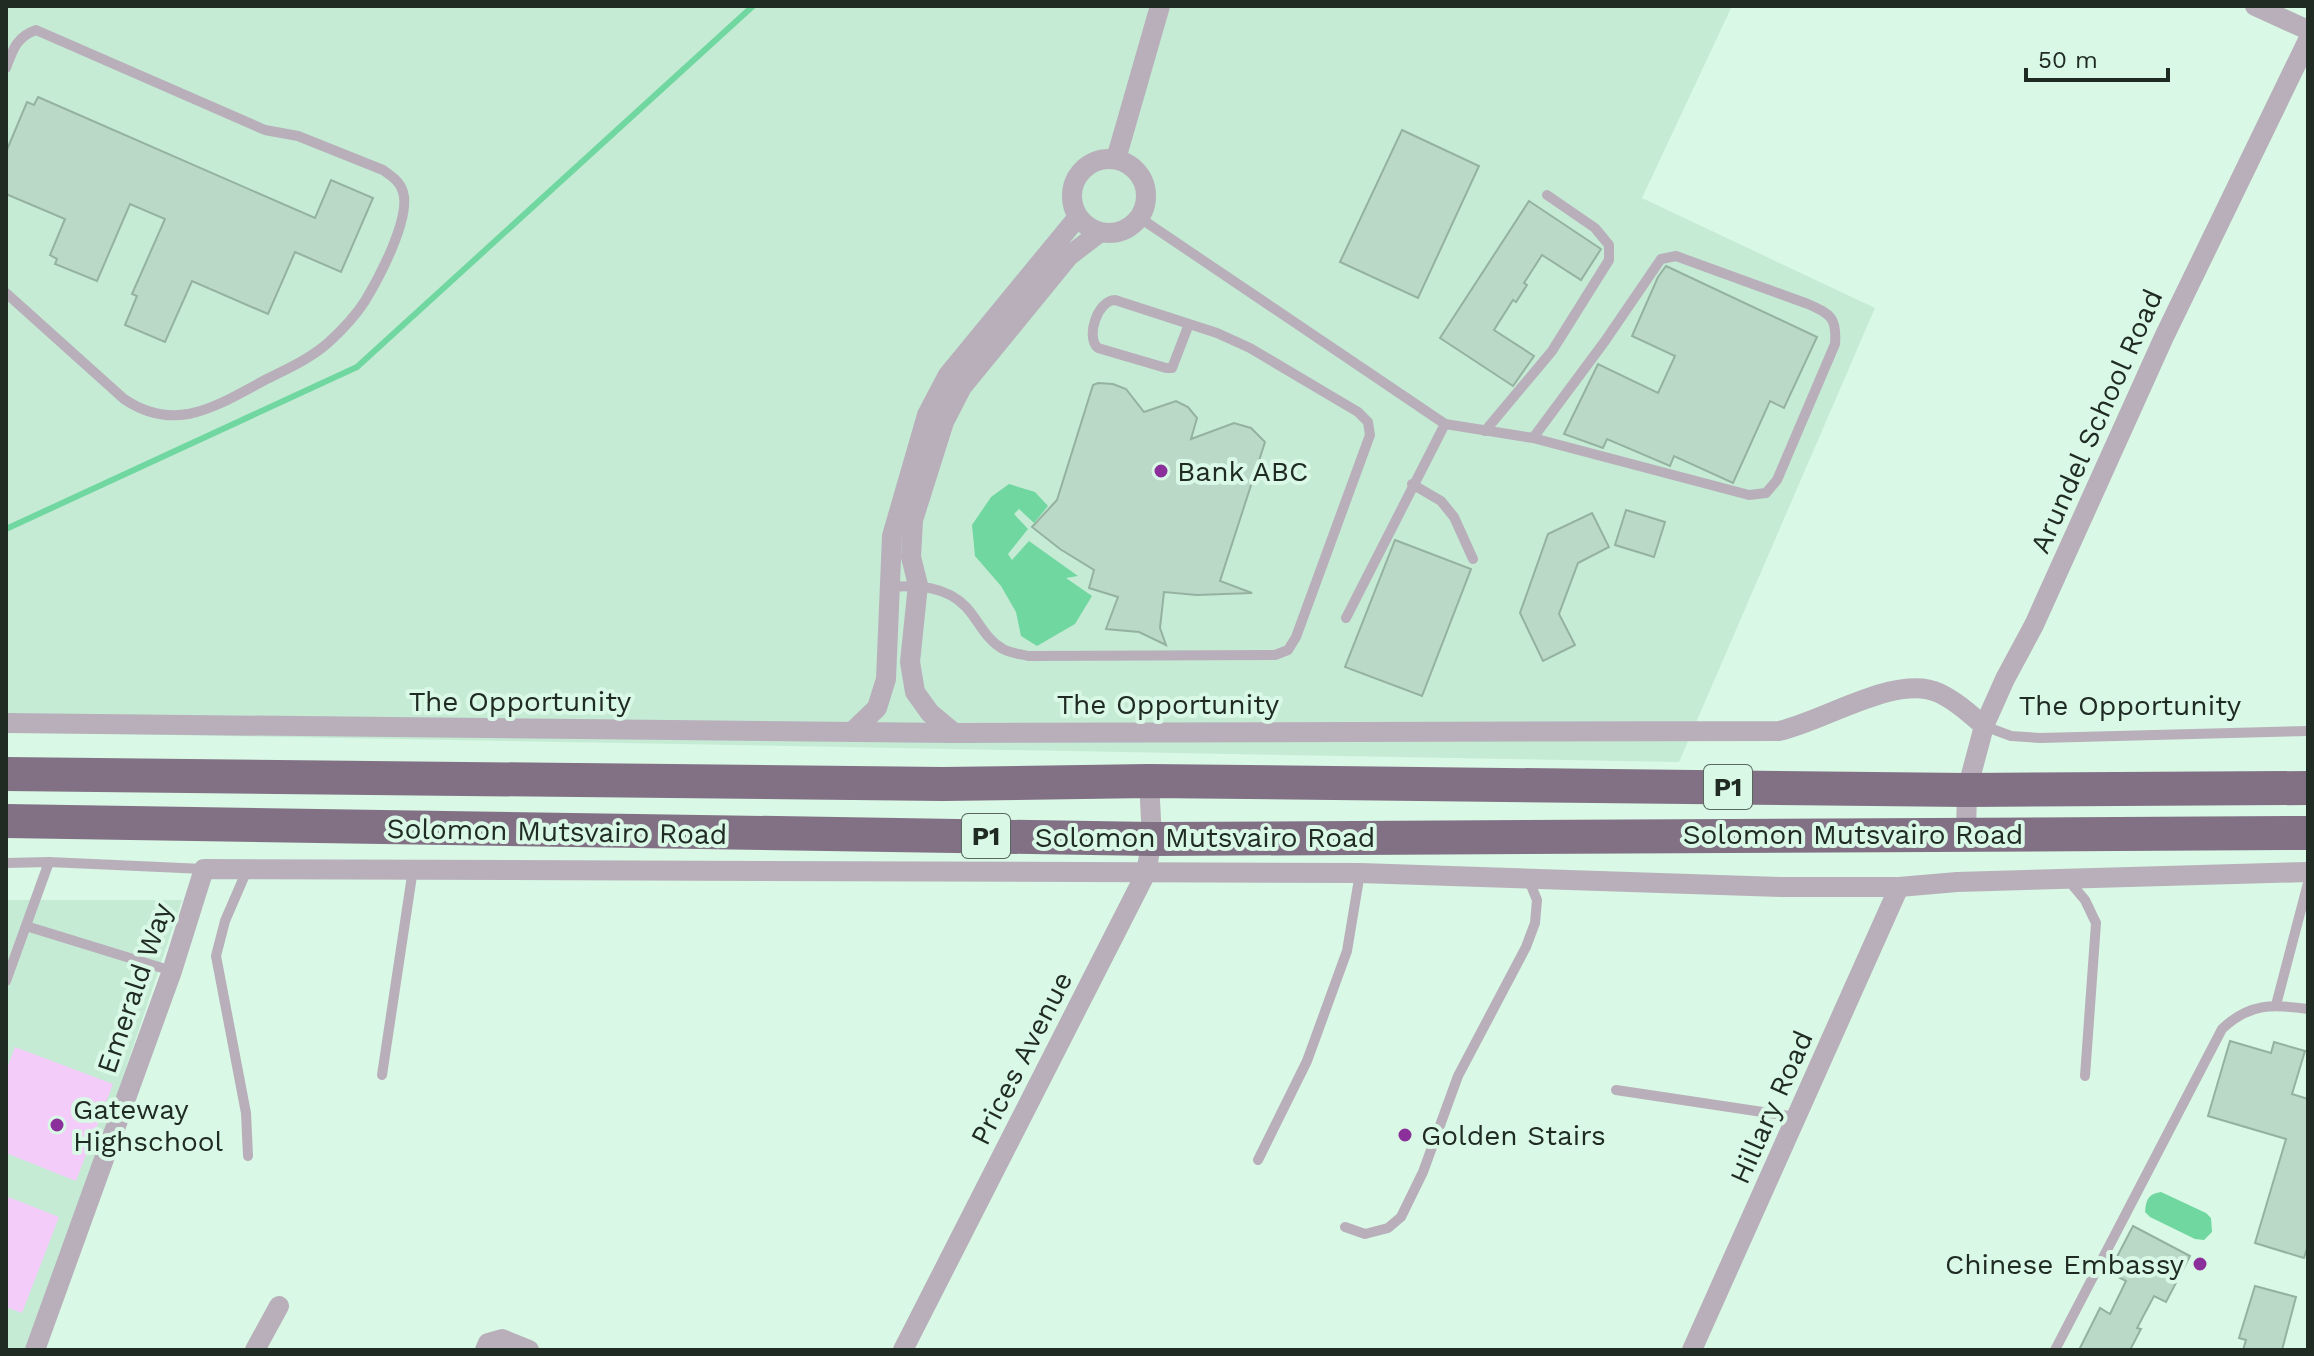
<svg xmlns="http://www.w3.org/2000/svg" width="2314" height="1356" viewBox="0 0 2314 1356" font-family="'Work Sans',sans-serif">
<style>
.built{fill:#c5ebd5}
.grass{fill:#f4ccfa}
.water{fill:#70d7a0}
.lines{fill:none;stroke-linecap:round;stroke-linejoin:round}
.stream{stroke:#70d7a0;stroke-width:6}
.building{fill:#bad9c6;stroke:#95b2a0;stroke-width:2}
.service{stroke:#b8afba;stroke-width:10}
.minor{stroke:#b8afba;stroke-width:20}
.trunk{stroke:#827085;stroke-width:34}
.poi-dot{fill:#8b2f9a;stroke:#d9f8e5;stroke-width:3}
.labels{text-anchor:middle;stroke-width:8;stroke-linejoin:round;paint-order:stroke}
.shield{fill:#d9f8e5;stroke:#58685e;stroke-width:2}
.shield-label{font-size:26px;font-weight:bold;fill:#202b24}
.street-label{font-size:28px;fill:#202b24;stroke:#d9f8e5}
.poi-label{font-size:28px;fill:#202b24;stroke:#d9f8e5;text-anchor:start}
</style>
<rect width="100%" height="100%" fill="#d9f8e5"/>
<!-- built -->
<g class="built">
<path d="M 6,6 L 1732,6 L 1642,198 L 1875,308 L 1679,762 L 6,732 Z"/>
<path d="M 6,900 L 182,900 L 32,1350 L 6,1350 Z"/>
</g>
<!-- grass -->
<g class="grass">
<path d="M 15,1047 L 113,1084 L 76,1181 L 6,1153 L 6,1071 Z"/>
<path d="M 6,1196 L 59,1217 L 22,1313 L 6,1307 Z"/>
</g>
<!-- water -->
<g class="water">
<path d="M 1009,484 L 1035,492 L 1048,506 L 1034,523 L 1019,509 L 1014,514 L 1028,529 L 1008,554 L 1012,560 L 1029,541 L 1078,576 L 1066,578 L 1092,596 L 1075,624 L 1037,646 L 1021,636 L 1016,612 L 1001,586 L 975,556 L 972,525 L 991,497 Z"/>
<path d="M 2161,1192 L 2206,1213 L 2211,1218 L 2212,1232 L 2204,1240 L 2195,1239 L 2150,1217 L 2145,1212 C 2146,1200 2148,1194 2161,1192 Z"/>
</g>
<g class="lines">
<!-- stream -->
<path class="stream" d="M 6,529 L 357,367 L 753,6"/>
</g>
<!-- building -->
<g class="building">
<path d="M 38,97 L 315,218 L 331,180 L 373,198 L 341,272 L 295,252 L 268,314 L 192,281 L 165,342 L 125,325 L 137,296 L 132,294 L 165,219 L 130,204 L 97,281 L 55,264 L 57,259 L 50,255 L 65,219 L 6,194 L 6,152 L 27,102 L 34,105 Z"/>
<path d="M 1402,130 L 1479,166 L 1418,298 L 1340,262 Z"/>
<path d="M 1529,201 L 1601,249 L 1581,280 L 1542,255 L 1524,283 L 1527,285 L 1516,302 L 1513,300 L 1494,330 L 1534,356 L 1513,386 L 1440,338 Z"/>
<path d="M 1666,266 L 1817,337 L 1784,408 L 1770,401 L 1733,483 L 1674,456 L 1670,466 L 1607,439 L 1603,448 L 1564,434 L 1598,364 L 1658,393 L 1675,356 L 1632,336 L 1658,277 Z"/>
<path d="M 1098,383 L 1113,384 L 1126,389 L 1144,412 L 1176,401 L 1188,407 L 1197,418 L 1191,439 L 1234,423 L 1251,428 L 1265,442 L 1220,581 L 1252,593 L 1197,595 L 1164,592 L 1160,628 L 1166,645 L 1139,632 L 1106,629 L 1118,597 L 1089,588 L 1094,570 L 1060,549 L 1032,527 L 1057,500 L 1093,385 Z"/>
<path d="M 1626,510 L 1665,522 L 1654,557 L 1615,545 Z"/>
<path d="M 1592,513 L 1609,547 L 1578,563 L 1559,614 L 1575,645 L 1543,661 L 1520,613 L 1548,534 Z"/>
<path d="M 1395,540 L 1471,569 L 1422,696 L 1345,667 Z"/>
<path d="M 2230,1041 L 2271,1053 L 2274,1042 L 2305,1051 L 2292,1094 L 2308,1099 L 2308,1245 L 2304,1258 L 2255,1243 L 2286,1139 L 2208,1116 Z"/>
<path d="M 2133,1226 L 2190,1256 L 2166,1302 L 2154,1296 L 2137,1328 L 2141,1329 L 2130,1350 L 2079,1350 L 2100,1308 L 2110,1314 L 2126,1281 L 2109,1272 Z"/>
<path d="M 2255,1286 L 2296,1297 L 2282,1350 L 2243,1350 L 2246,1340 L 2239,1338 Z"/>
</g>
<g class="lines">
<!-- service -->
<g class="service">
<path d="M 6,68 C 13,50 16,37 36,30 L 265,130 L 298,136 L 383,170 C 391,176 400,181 403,192 C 411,218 379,278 365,301 C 356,315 341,331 329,342 C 310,359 287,369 265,380 C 216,406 176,434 124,399 L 6,293"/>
<path d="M 1140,218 L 1445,424 L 1533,438 L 1749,495 L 1766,493 L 1777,480 L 1835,344 C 1837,318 1831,314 1808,304 L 1676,256 L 1661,259 L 1605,341 L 1533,438"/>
<path d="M 1485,431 L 1552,351 L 1609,260 L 1609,245 L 1595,228 L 1547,195"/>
<path d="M 1412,484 L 1441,501 L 1454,517 L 1473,559"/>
<path d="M 891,587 C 918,585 946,586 966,607 C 979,621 986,640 1003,649 C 1010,653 1020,654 1028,656 L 1275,655 L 1288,650 L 1296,637 L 1370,435 L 1368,422 L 1358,412 L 1250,348 L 1217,333 L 1115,300 C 1098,300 1085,337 1098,348 L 1166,368 L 1172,368 L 1189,324"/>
<path d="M 1346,618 L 1445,424"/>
<path d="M 1984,726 L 2011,736 L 2040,738 L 2308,731"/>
<path d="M 6,863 L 49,862 L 204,869"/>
<path d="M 247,870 L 225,921 L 216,956 L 246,1113 L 248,1156"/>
<path d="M 2069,881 L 2085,900 L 2096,923 L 2085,1076"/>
<path d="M 26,926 L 172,971"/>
<path d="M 6,981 L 49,862"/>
<path d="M 2276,1005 L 2308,883"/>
<path d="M 382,1075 L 413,869"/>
<path d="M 1616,1090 L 1796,1117"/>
<path d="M 1258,1160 L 1307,1061 L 1347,951 L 1360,873"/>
<path d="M 1345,1227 L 1365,1234 L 1388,1228 L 1401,1217 L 1423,1172 L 1458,1076 L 1526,947 L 1535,923 L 1537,900 L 1528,878"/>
<path d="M 2055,1350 L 2222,1029 C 2249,1003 2273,1004 2308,1009"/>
</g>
<!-- minor -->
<g class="minor">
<path d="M 2255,6 L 2308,30"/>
<path d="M 1116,159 L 1160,6"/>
<circle cx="1109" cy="196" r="37"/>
<path d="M 6,723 L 954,733 L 1779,731 C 1825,721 1897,673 1939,693 C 1956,701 1970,714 1984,726"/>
<path d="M 852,732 L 877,708 L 886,679 L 892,536 L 927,415 L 948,375 L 1077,218"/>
<path d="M 954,733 L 930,713 L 915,692 L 910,662 L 918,585 L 911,557 L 913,520 L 944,422 L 962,387 L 1069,256 L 1099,233"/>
<path d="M 1966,835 L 1967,790 L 1984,726 L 2005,679 L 2034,625 L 2164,337 L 2308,40"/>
<path d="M 35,1350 L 172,971 L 204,869 L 1360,873 L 1782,887 L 1899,887 L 1957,882 L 2308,872"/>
<path d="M 255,1350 L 279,1306"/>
<path d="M 485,1350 L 488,1343 L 502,1339 L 529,1350"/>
<path d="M 903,1350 L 1146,873 L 1152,839 L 1149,781"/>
<path d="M 1692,1350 L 1899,887"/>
</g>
<!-- trunk -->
<g class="trunk">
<path d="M 6,774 L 943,784 L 1149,781 L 1967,790 L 2308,788"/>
<path d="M 6,821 L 1152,839 L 2308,833"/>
</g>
</g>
<!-- markers -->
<g class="poi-dot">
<circle cx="1161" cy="471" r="8"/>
<circle cx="57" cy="1125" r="8"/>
<circle cx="1405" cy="1135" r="8"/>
<circle cx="2200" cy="1264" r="8"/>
</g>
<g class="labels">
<!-- shield labels -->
<g class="shield">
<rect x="1704" y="765" width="48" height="44" rx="6"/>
<rect x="962" y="814" width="48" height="44" rx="6"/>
</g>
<g class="shield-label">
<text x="1728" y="796">P1</text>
<text x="986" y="845">P1</text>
</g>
<!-- street labels -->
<g class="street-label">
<text transform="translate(2096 421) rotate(-66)" y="10">Arundel School Road</text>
<text x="520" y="711">The Opportunity</text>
<text x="1168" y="714">The Opportunity</text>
<text x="2130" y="715">The Opportunity</text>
<text transform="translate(557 831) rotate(1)" y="10">Solomon Mutsvairo Road</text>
<text x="1853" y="844">Solomon Mutsvairo Road</text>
<text x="1205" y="847">Solomon Mutsvairo Road</text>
<text transform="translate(134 988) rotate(-71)" y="10">Emerald Way</text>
<text transform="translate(1021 1058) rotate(-63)" y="10">Prices Avenue</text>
<text transform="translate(1771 1107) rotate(-66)" y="10">Hillary Road</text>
</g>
<!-- poi labels -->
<g class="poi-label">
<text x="1177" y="481">Bank ABC</text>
<text x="73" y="1119">Gateway<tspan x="73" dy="32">Highschool</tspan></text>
<text x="1421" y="1145">Golden Stairs</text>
<text x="2184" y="1274" text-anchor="end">Chinese Embassy</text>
</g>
</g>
<!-- border -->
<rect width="2314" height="1356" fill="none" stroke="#202b24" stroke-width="16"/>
<!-- scale -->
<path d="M2026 68v12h142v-12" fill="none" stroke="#202b24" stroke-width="4"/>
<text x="2038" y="68" font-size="24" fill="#202b24" stroke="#d9f8e5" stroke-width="6" paint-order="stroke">50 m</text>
</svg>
